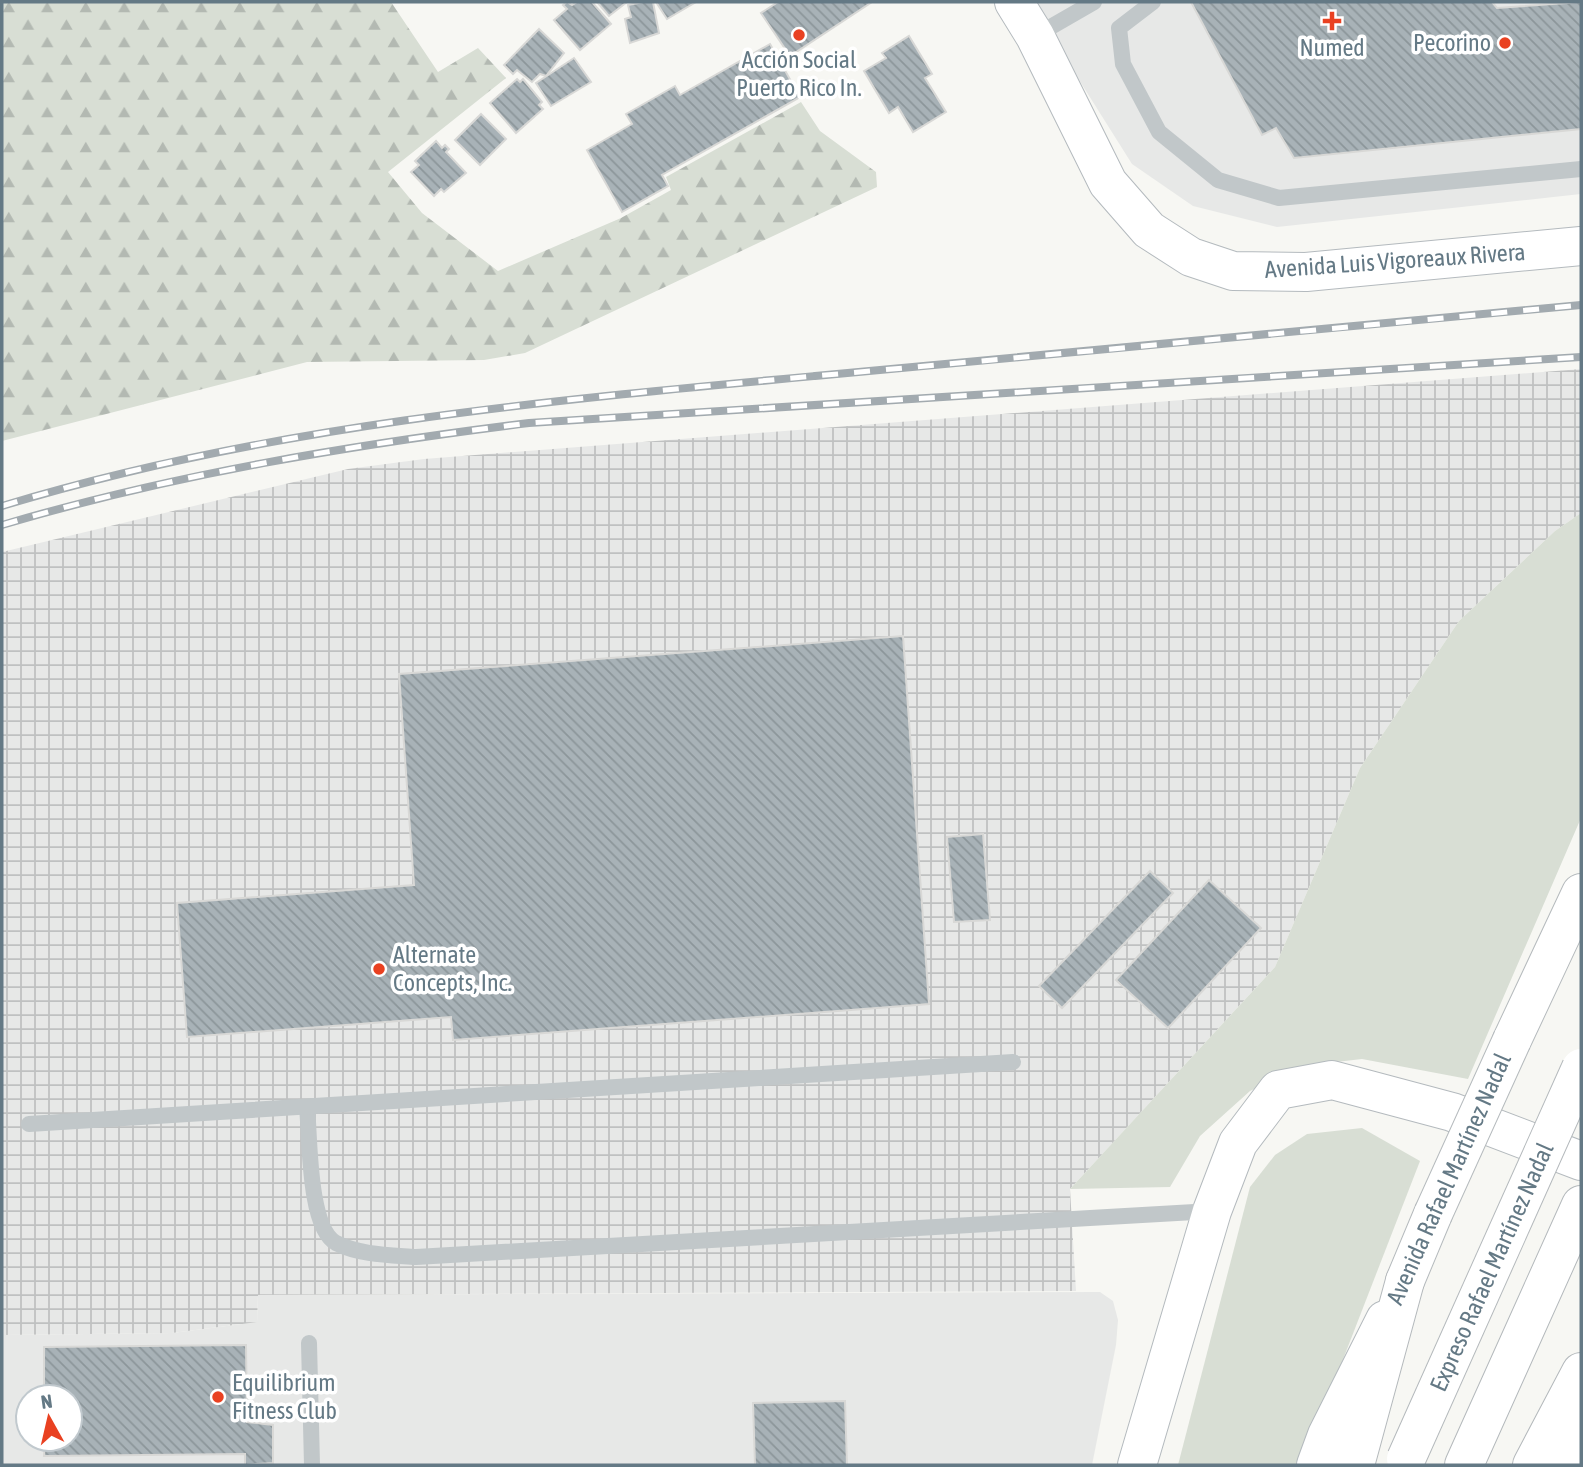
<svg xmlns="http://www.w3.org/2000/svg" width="1583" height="1467" viewBox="0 0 1583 1467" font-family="'Asap Condensed',sans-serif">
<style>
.built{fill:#e7e8e7;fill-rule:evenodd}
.industrial{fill:url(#industrial-grid)}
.green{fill:#d8ded4}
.forest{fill:url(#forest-firs)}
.building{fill:url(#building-back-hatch);stroke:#d8d8d6;stroke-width:2}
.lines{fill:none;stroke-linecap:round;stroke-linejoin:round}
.secondary-casing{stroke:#b4babe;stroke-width:40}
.primary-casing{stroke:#b5babd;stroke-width:40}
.highway-casing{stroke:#b4b9bc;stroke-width:40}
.lane{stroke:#c1c7c9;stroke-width:16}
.secondary{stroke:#fff;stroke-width:38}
.primary{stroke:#fff;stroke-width:38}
.highway{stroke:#fff;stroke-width:38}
.rail-casing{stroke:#a2aaaf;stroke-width:8}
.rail{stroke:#fff;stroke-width:5;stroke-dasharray:16;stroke-linecap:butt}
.primary-bridge-casing{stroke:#b5babd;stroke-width:40;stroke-linecap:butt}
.highway-bridge-casing{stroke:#b4b9bc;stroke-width:40;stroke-linecap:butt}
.primary-bridge{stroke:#fff;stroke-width:38}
.highway-bridge{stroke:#fff;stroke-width:38}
.poi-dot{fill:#e94121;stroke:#fff;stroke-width:2.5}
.labels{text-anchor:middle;stroke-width:7;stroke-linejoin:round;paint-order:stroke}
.poi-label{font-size:24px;fill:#647985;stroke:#fff}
.street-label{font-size:24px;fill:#647985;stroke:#fff}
</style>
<defs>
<pattern id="industrial-grid" width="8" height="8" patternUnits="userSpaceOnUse" patternTransform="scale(1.75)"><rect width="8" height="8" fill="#e7e8e7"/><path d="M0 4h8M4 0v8" fill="none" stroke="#bfc1c1"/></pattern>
<pattern id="forest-firs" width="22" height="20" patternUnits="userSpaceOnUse" patternTransform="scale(1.75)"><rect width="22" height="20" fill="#d8ded4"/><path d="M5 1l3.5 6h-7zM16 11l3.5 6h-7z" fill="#b3b9b2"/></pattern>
<pattern id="building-back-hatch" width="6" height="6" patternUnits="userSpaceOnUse" patternTransform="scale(1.75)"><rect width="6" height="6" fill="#a8b2b7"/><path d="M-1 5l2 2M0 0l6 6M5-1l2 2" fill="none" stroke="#8c969a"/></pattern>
</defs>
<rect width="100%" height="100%" fill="#f7f7f3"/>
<!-- built -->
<g class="built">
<path d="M 1030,2 L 1581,2 L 1581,194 L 1277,227 L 1193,206 L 1132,164 Z"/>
<path d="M 1100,1292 L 1113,1301 L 1118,1320 L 1116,1345 L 1092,1465 L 2,1465 L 2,1335 L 172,1333 L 257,1322 L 258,1295 ZM 28,1397 L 70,1397 L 70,1439 L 28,1439 Z"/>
</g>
<!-- industrial -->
<path class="industrial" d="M 1581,369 L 1581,513 L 1555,531 L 1459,621 L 1360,768 L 1275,967 L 1070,1189 L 1076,1291 L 258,1295 L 257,1322 L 172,1333 L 2,1335 L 2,552 L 348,469 L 424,459 Z"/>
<!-- green -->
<g class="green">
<path d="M 1581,513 L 1581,818 L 1468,1079 L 1362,1059 L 1301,1066 L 1250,1091 L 1200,1136 L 1170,1187 L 1070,1189 L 1275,967 L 1360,768 L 1459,621 L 1555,531 Z"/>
<path d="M 1362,1128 L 1420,1161 L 1302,1465 L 1178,1465 L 1250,1187 L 1275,1155 L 1307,1134 Z"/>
</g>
<!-- forest -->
<path class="forest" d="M 2,2 L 391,2 L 438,72 L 478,48 L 506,78 L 388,172 L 422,213 L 498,271 L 621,218 L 671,190 L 666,177 L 801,102 L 820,131 L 876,172 L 877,187 L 525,353 L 484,360 L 307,362 L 2,441 Z"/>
<!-- building -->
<g class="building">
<path d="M 567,2 L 572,5 L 577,2 L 592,2 L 611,24 L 580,50 L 554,20 L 567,9 L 563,5 Z"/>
<path d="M 597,2 L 627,2 L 609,16 Z"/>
<path d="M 643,2 L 653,2 L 659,33 L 630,43 L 625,19 L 631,17 L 628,5 Z"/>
<path d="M 656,2 L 696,2 L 667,19 Z"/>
<path d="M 778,2 L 872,2 L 790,56 L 761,13 Z"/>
<path d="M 1191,2 L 1492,2 L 1497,8 L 1581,2 L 1581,129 L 1294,158 L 1276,128 L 1262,135 Z"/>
<path d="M 539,29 L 564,53 L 546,76 L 540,74 L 532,82 L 517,70 L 513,74 L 504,65 Z"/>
<path d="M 909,36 L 932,74 L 925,78 L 946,112 L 913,132 L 898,107 L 889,113 L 864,71 L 886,58 L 882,53 Z"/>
<path d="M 770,44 L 800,97 L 662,175 L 668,186 L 622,212 L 587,150 L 632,124 L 626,114 L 675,86 L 680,95 Z"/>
<path d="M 574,58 L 591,82 L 551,106 L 536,83 Z"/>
<path d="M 517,79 L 520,82 L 523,79 L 542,102 L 539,105 L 543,109 L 516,133 L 490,103 Z"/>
<path d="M 481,114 L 506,139 L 480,165 L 455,140 Z"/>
<path d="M 436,141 L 442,148 L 445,145 L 449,149 L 446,152 L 466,173 L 444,192 L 441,189 L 434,196 L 411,172 L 419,165 L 415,161 Z"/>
<path d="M 903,636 L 929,1004 L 453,1040 L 451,1017 L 187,1037 L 177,903 L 414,885 L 399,674 Z"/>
<path d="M 983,834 L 990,920 L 954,922 L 947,837 Z"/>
<path d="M 1150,871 L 1173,893 L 1062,1008 L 1039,986 Z"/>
<path d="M 1209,880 L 1261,928 L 1168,1028 L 1116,980 Z"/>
<path d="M 246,1345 L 247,1422 L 273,1425 L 273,1463 L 245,1465 L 245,1454 L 44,1456 L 45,1439 L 70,1439 L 70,1397 L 44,1397 L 44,1347 Z"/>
<path d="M 845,1401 L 847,1465 L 755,1465 L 753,1403 Z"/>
</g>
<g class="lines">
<!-- secondary casing -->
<g class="secondary-casing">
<g id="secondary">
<path d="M 1014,2 L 1035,36 L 1108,183 L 1149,230 L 1191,257 L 1233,271 L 1306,272 L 1581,246"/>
<path d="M 1137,1465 L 1212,1211 L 1238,1143 L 1278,1090 L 1332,1080 L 1452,1112 L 1581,1161"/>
<path d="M 1316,1465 L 1327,1435 L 1385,1320"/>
<path d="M 1560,1465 L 1581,1401"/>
</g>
</g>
<!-- primary casing -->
<g class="primary-casing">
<g id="primary">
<path d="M 1512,1040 L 1581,893"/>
<path d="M 1405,1281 L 1433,1214"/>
</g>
</g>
<!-- highway casing -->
<g class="highway-casing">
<g id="highway">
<path d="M 1355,1465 L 1405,1281"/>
<path d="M 1464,1465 L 1581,1205"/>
<path d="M 1532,1465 L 1581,1372"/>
</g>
</g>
<!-- lane -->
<g class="lane">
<path d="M 1153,2 L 1119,28 L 1123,64 L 1159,132 L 1218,180 L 1279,198 L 1581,169"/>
<path d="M 1035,36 L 1094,2"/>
<path d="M 307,1107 C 310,1136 308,1228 336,1243 C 360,1255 390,1255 416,1257 L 1212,1211"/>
<path d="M 29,1124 L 1013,1062"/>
<path d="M 309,1343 L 312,1465"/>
</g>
<!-- secondary -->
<use href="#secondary" class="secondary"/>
<!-- primary -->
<use href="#primary" class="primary"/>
<!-- highway -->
<use href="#highway" class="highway"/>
<!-- rail casing -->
<g class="rail-casing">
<g id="rail">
<path d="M 2,506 C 266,426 541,401 815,376 C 1071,353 1326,329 1581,305"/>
<path d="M 2,525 C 174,474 351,445 529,423 L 1581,357"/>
</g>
</g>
<!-- rail -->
<use href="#rail" class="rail"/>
<!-- primary-bridge casing -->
<g class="primary-bridge-casing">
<path id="primary-bridge" d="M 1433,1214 L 1512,1040"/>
</g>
<!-- highway-bridge casing -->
<g class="highway-bridge-casing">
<path id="highway-bridge" d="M 1406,1459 L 1581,1068"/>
</g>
<!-- primary-bridge -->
<use href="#primary-bridge" class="primary-bridge"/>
<!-- highway-bridge -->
<use href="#highway-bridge" class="highway-bridge"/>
</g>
<!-- markers -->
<g class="poi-dot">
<path d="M1328.5 10.5h7v7h7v7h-7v7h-7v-7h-7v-7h7z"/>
<circle cx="799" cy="35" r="7"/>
<circle cx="1505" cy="43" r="7"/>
<circle cx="379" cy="969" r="7"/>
<circle cx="218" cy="1397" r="7"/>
</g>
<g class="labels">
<!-- poi labels -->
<g class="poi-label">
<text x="1491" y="51" text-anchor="end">Pecorino</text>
<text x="1332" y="56">Numed</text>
<text x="799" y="68">Acción Social<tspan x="799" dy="28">Puerto Rico In.</tspan></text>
<text x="393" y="963" text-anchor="start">Alternate<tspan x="393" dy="28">Concepts, Inc.</tspan></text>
<text x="232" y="1391" text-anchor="start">Equilibrium<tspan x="232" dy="28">Fitness Club</tspan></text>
</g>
<!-- street labels -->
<g class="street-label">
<text transform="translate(1395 261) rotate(-4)" y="8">Avenida Luis Vigoreaux Rivera</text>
<text transform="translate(1449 1179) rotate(-66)" y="8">Avenida Rafael Martínez Nadal</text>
<text transform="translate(1492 1267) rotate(-66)" y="8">Expreso Rafael Martínez Nadal</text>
</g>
</g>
<!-- border -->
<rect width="1583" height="1467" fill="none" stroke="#647985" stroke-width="7"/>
<!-- north arrow -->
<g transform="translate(49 1418) rotate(352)"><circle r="33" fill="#ffffff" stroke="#c1c9ce" stroke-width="2"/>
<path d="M0-5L12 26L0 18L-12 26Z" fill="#e94121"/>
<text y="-10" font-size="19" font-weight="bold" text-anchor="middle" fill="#647985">N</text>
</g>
</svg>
